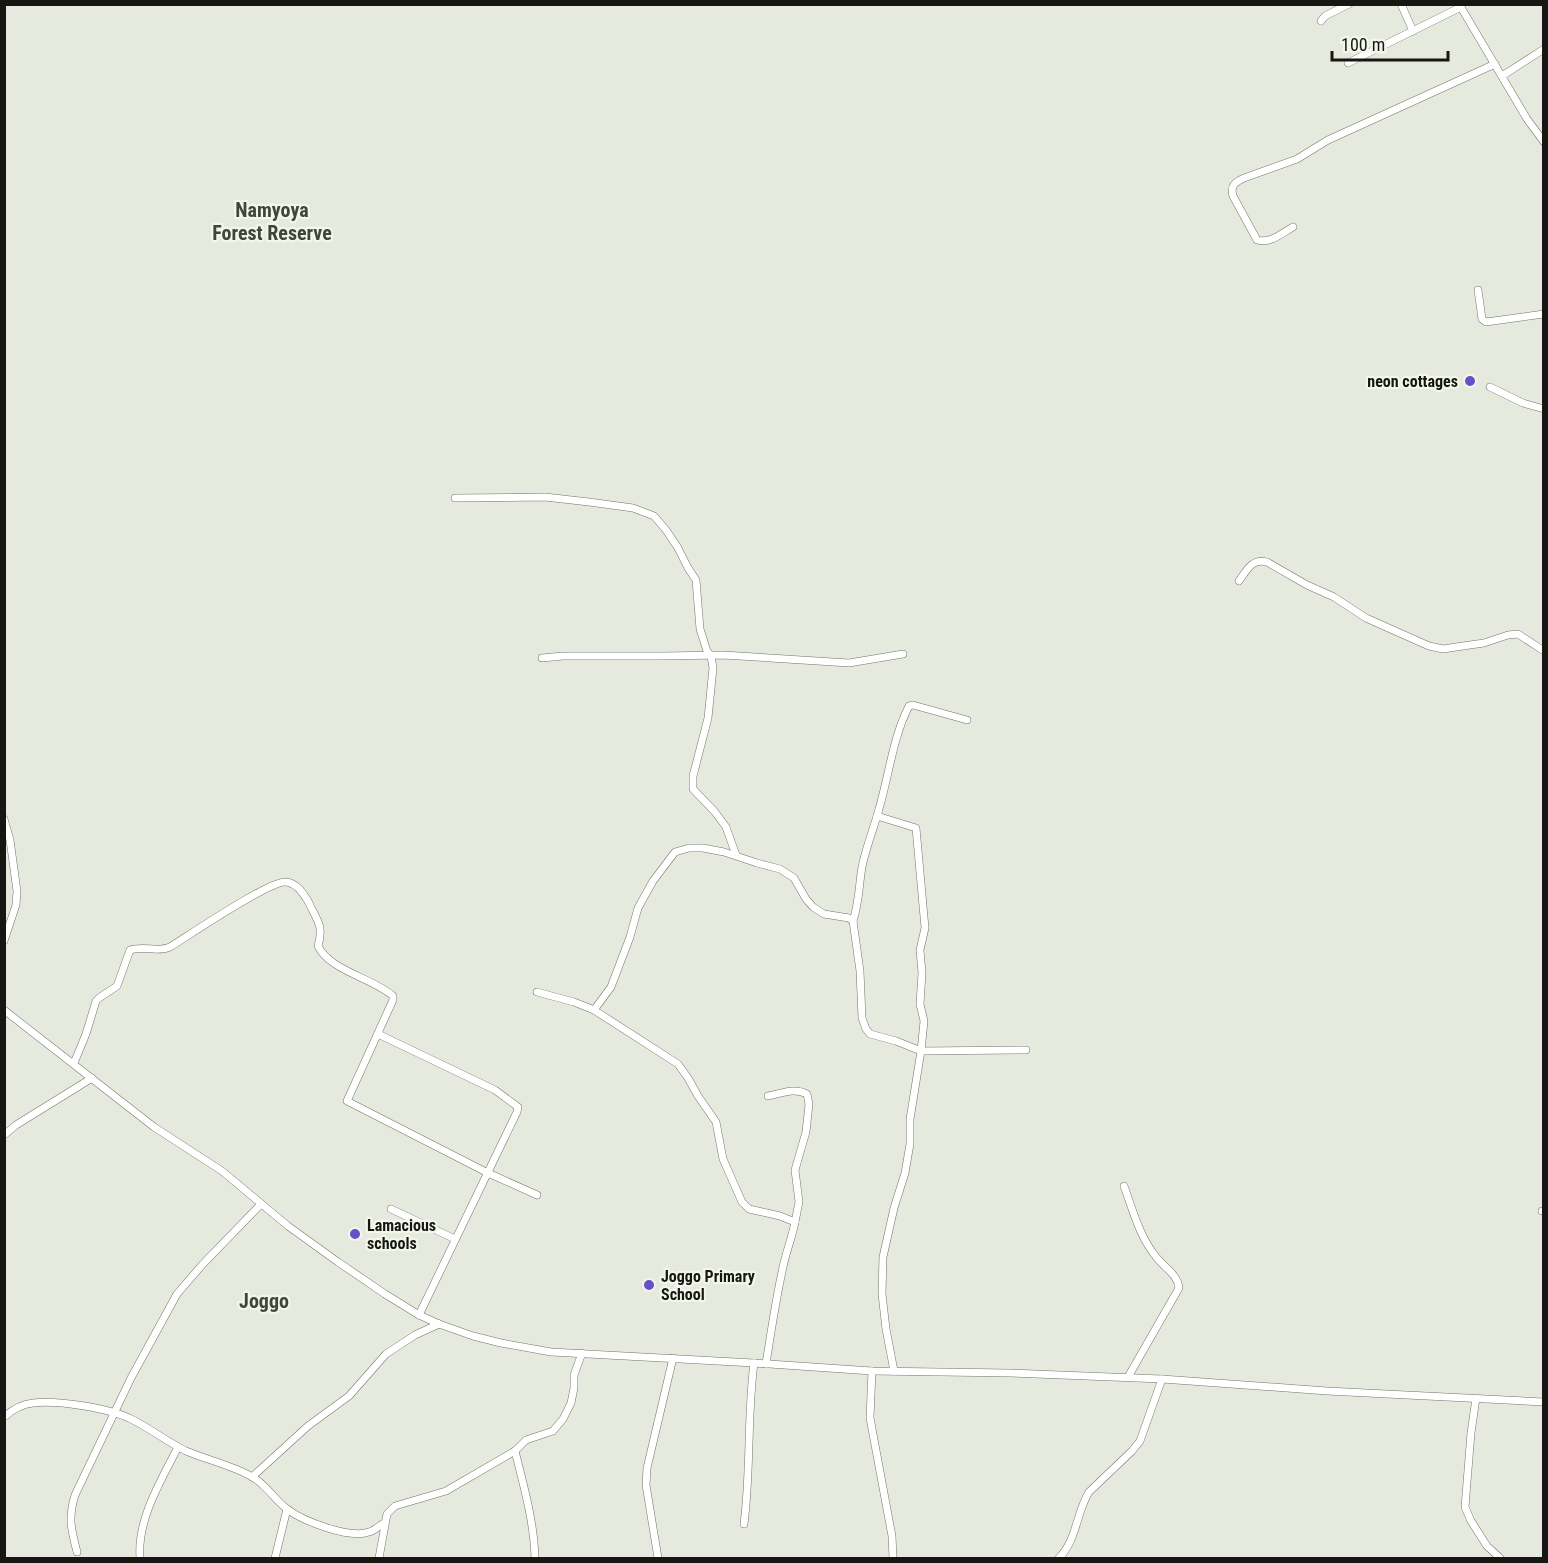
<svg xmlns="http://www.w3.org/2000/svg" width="1548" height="1563" viewBox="0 0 1548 1563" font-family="'Roboto Condensed',sans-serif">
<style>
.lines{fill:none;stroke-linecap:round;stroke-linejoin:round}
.minor-casing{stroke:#71746a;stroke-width:8}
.minor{stroke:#fff;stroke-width:7}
.poi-dot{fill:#6750c9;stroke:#f3f7eb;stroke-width:2}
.labels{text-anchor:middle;stroke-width:4.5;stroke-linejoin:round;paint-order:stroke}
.poi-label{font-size:16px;font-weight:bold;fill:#161713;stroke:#f3f7eb;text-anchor:start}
.quarter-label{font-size:20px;font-weight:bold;fill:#42453c;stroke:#f3f7eb}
</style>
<rect width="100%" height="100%" fill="#e6eade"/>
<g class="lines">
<!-- minor casing -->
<g class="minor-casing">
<g id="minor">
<path d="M 1401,4 L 1413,31"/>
<path d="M 1459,4 L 1527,119 L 1544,142"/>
<path d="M 1321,21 L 1325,16 L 1349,4"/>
<path d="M 1348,63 L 1461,7"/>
<path d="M 1502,76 L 1544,49"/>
<path d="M 1293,227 C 1282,233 1270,244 1257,240 L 1233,196 C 1230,186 1235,182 1244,178 L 1297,159 L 1328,140 L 1495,64"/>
<path d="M 1478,290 L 1482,319 L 1486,322 L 1544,314"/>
<path d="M 1490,387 L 1523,403 L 1544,409"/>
<path d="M 455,498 L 545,497 L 589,502 L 633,508 L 654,516 L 666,530 L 678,548 L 688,568 L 696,580 L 700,629 L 707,651 L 711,656 L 713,668 L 708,718 L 693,776 L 693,789 L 715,812 L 726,827 L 736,855"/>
<path d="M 1239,581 C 1247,570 1252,558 1267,562 L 1307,585 L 1334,597 L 1366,618 L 1429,646 L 1443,649 L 1456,647 L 1484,643 L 1508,635 L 1518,634 L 1544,651"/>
<path d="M 542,658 L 563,656 L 662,656 L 723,655 L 849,663 L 903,654"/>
<path d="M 877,816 L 916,828 L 925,928 L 920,950 L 922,973 L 920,1004 L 924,1021 L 921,1051 L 1026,1050"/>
<path d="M 4,819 L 10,840 L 17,891 L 16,905 L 4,941"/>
<path d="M 853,921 C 859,903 859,885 862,867 C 866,847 874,828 879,809 C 889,775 893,737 909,706 L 913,705 L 967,720"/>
<path d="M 537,992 L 574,1002 L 594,1010 L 678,1064 L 688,1078 L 698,1096 L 716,1122 L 723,1159 L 742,1202 L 749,1209 L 780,1216 L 795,1222 C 792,1238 786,1252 783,1267 C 776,1299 771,1331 766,1364"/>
<path d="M 4,1010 L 154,1127 L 222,1171 L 288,1226 L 338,1262 L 385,1294 L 419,1315 L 439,1324 L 473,1336 L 501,1343 L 551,1352 L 754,1363 L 872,1371 L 1010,1373 L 1162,1379 L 1327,1391 L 1544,1402"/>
<path d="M 594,1010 L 611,987 L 630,937 L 638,908 L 653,881 L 675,852 L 689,848 L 703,848 L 724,852 L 757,863 L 780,869 L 794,878 L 806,899 L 813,907 L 824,914 L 849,918 L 853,921 L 860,971 L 862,1018 L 866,1029 L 870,1034 L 896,1041 L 921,1051 L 910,1119 L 910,1144 L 905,1173 L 894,1208 L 883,1257 L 882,1294 L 886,1329 L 894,1371"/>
<path d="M 378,1034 L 495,1090 L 518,1107 L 517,1112 L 419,1315"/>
<path d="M 74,1063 L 86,1034 L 96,1001 L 99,998 L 117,986 L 130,950 C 144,945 157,953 170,947 C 188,936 270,880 286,882 C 297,883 304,894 309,903 C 317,921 324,925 318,946 C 330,971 373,978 393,996 L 393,1000 L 347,1101 L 488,1173 L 537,1195"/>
<path d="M 768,1096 C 781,1094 794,1087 807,1094 L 809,1104 L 806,1132 L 795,1170 L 799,1202 L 795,1222"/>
<path d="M 4,1135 L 16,1125 L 92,1078"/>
<path d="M 1124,1186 C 1133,1211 1140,1238 1157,1258 C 1165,1268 1178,1275 1179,1288 L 1128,1377"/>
<path d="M 391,1209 L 455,1239"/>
<path d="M 1542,1211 L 1544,1211"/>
<path d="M 872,1371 L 870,1418 L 892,1536 L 893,1558"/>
<path d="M 1476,1398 L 1471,1433 L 1465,1507 L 1471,1521 L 1487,1546 L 1500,1558"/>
<path d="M 4,1417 C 12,1410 22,1404 33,1403 C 57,1400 109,1408 131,1419 C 150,1428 167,1442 186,1451 C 207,1460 235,1466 254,1478 C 267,1486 275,1500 287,1509 C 303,1521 349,1539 369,1532 C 374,1531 379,1526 384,1523"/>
<path d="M 515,1451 C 524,1487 534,1522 535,1558"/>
<path d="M 252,1477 L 308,1426 L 349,1396 L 386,1354 L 415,1335 L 439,1324"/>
<path d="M 744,1524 C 751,1470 747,1416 754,1363"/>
<path d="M 77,1552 C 71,1529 68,1518 75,1495 L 131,1378 L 177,1294 L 202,1265 L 261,1204"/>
<path d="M 140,1558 C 137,1519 161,1481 178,1447"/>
<path d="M 275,1558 L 287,1509"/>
<path d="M 379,1558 L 387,1514 L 395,1506 L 446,1491 L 515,1451 L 526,1440 L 553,1431 L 563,1419 L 571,1403 L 574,1388 L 574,1375 L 582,1353"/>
<path d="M 658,1558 L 646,1485 L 647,1468 L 673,1358"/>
<path d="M 1059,1558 C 1077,1540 1076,1513 1089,1492 L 1132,1451 L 1140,1441 L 1162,1379"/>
</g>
</g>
<!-- minor -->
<use href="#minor" class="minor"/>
</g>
<!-- markers -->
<g class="poi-dot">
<circle cx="1470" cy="381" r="6"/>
<circle cx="355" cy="1234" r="6"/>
<circle cx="649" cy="1285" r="6"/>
</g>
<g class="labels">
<!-- poi labels -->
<g class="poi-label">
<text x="1458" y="387" text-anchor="end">neon cottages</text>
<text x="367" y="1231">Lamacious<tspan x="367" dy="18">schools</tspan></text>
<text x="661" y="1282">Joggo Primary<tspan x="661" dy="18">School</tspan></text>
</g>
<!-- quarter labels -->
<g class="quarter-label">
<text x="272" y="217">Namyoya<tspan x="272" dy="23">Forest Reserve</tspan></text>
<text x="264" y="1308">Joggo</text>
</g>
</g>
<!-- border -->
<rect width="1548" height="1563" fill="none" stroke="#161713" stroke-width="12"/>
<!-- scale -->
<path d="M1332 51v9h116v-9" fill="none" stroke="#161713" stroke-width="3"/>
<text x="1341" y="51" font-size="18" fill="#161713" stroke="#f3f7eb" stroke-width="4.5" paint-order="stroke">100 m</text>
</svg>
